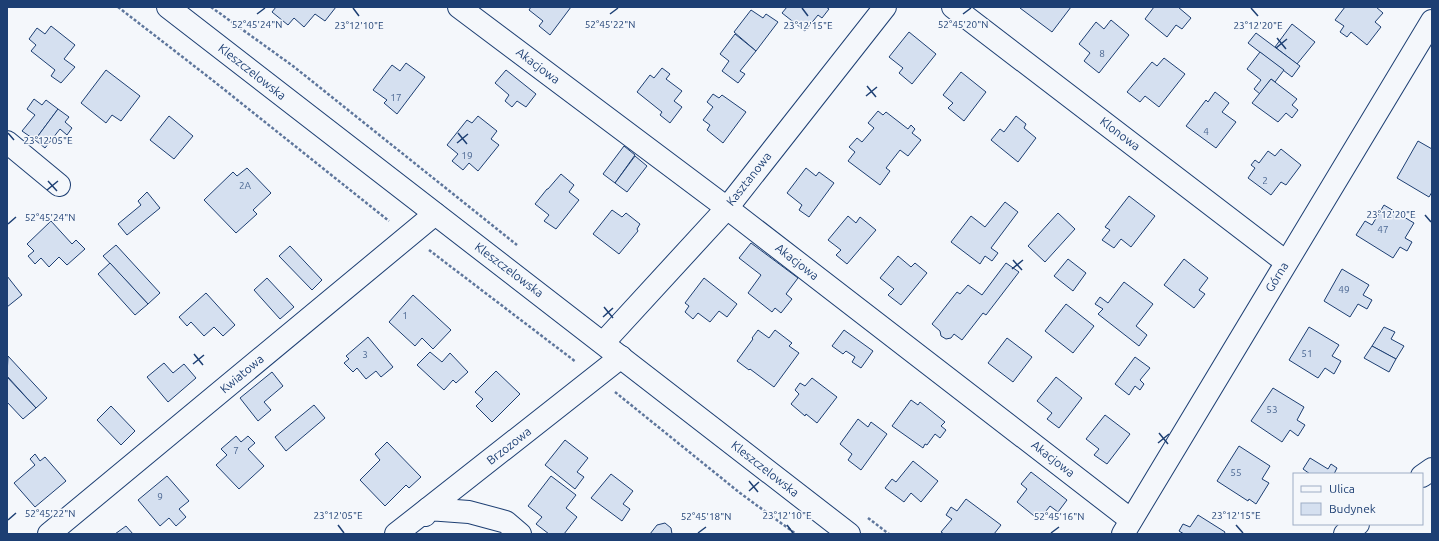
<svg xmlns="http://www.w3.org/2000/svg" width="1439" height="541" viewBox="0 0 1439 541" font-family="Ubuntu,sans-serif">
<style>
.building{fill:#d5e0f0;stroke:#1d3f73}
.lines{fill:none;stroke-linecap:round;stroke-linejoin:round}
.minor-casing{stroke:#1d3f73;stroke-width:24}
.secondary-casing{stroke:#1d3f73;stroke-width:24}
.path{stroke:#5e769c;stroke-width:2.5;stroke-dasharray:3 2;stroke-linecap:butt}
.minor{stroke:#f4f7fb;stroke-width:22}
.secondary{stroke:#f4f7fb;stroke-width:22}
.ticks{fill:none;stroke:#1d3f73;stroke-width:1.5}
.labels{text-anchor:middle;stroke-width:3;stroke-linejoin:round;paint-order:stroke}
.number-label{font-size:10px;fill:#4b6792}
.street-label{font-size:12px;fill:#1d3f73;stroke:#f4f7fb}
.ticks-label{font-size:10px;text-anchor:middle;fill:#1d3f73;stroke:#f4f7fb;stroke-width:3;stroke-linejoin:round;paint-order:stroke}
</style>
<rect width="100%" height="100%" fill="#f4f7fb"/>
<!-- building -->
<g class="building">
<path d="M 276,7 L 336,7 L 325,21 L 315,14 L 304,27 L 294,18 L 288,25 L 272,12 Z"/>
<path d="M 531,7 L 571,7 L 550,35 L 539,26 L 543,21 L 529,10 Z"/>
<path d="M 787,7 L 826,7 L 829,9 L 822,18 L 818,15 L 805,31 L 782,13 Z"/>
<path d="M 1021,7 L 1071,7 L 1052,32 L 1020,8 Z"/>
<path d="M 1154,7 L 1178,7 L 1191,18 L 1182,29 L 1176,25 L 1167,37 L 1145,19 Z"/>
<path d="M 1345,7 L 1376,7 L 1383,13 L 1375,22 L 1381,27 L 1367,45 L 1351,32 L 1347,37 L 1340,32 L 1344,26 L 1335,20 Z"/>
<path d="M 751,10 L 763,18 L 766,14 L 778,22 L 756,51 L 734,32 Z"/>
<path d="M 1111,20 L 1129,35 L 1099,73 L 1084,61 L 1090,53 L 1079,44 L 1096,22 L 1104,29 Z"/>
<path d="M 1292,24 L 1315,42 L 1297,64 L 1275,47 Z"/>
<path d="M 51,26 L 75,45 L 64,59 L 75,67 L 61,83 L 51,76 L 55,70 L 31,51 L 36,45 L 29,39 L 37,28 L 45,34 Z"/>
<path d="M 909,32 L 936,54 L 912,84 L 899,73 L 903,68 L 889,57 Z"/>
<path d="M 1256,33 L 1300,66 L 1292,77 L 1248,43 Z"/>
<path d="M 735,34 L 756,51 L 740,71 L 745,74 L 738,83 L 722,71 L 729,61 L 720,54 Z"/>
<path d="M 1260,52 L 1284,70 L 1275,82 L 1271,79 L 1260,94 L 1254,89 L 1261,80 L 1247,69 Z"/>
<path d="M 1164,58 L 1185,74 L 1159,107 L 1145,96 L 1140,102 L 1127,92 L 1152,62 L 1157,66 Z"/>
<path d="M 406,63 L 425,77 L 397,114 L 384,103 L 387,100 L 373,90 L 392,65 L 400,71 Z"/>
<path d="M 662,68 L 670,74 L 666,79 L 682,91 L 674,101 L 682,107 L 670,123 L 660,115 L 662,112 L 637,92 L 650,75 L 654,78 Z"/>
<path d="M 106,70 L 140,96 L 121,121 L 112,115 L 106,123 L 81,103 Z"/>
<path d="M 506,70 L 536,94 L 526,107 L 517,101 L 512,107 L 505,101 L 509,95 L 495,83 Z"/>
<path d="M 961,72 L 986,92 L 964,121 L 948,108 L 953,103 L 943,95 Z"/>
<path d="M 1271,79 L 1297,99 L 1292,105 L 1298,110 L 1292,118 L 1286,113 L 1278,122 L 1252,103 Z"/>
<path d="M 1215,92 L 1229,103 L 1222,112 L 1236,122 L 1216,148 L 1186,126 L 1206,100 L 1208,102 Z"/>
<path d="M 713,94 L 719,98 L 722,95 L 746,112 L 723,143 L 707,130 L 710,125 L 703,120 L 713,107 L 707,102 Z"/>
<path d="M 34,99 L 42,105 L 46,100 L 58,109 L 35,140 L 22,131 L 35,115 L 27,109 Z"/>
<path d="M 58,109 L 69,117 L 65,122 L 72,128 L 67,135 L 60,129 L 45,148 L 35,140 Z"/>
<path d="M 878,111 L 883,115 L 886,112 L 908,129 L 911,125 L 915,129 L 912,133 L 921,140 L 908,156 L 900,150 L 886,168 L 890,171 L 880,185 L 848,161 L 855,152 L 849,147 L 857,138 L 862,142 L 874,128 L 868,123 Z"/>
<path d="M 169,116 L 193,136 L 174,159 L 150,140 Z"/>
<path d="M 478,116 L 497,131 L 491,139 L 499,145 L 478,171 L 469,163 L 463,170 L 452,161 L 458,154 L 447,145 L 467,120 L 472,123 Z"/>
<path d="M 1016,116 L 1026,124 L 1024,128 L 1036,138 L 1018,162 L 991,140 L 1000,129 L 1004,132 Z"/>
<path d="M 1418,141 L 1432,149 L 1432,192 L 1429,197 L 1397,178 Z"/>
<path d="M 624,146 L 635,155 L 615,183 L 603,174 Z"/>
<path d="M 1281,149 L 1301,165 L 1286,185 L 1281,182 L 1271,195 L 1248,178 L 1255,168 L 1251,165 L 1255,160 L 1259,163 L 1268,151 L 1275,156 Z"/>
<path d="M 635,156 L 647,166 L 627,192 L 615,183 Z"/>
<path d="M 247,168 L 271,193 L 253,210 L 257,214 L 236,233 L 204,200 L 233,172 L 237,176 Z"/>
<path d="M 806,168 L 816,176 L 819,172 L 834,183 L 809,217 L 799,210 L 802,205 L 787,193 Z"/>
<path d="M 561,174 L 574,185 L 569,192 L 579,200 L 556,229 L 544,221 L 549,215 L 535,204 L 547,189 L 548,189 Z"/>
<path d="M 147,192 L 160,208 L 127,235 L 118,224 L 141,205 L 138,201 Z"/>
<path d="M 1129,196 L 1155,216 L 1131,247 L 1121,239 L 1114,248 L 1102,240 L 1110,230 L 1105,227 Z"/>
<path d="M 1005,202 L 1018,212 L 991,248 L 998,253 L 992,261 L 985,256 L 980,264 L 951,242 L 971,216 L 985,227 Z"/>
<path d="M 1384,205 L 1414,223 L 1405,238 L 1412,242 L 1407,251 L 1400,247 L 1393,258 L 1356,235 L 1365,221 L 1372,225 Z"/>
<path d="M 612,210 L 622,217 L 626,213 L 640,224 L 637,229 L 638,231 L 619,254 L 593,234 Z"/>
<path d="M 1058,213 L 1075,229 L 1045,262 L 1028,246 Z"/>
<path d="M 848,216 L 856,223 L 860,217 L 876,230 L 847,264 L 836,255 L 841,250 L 828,240 Z"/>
<path d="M 51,221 L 72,244 L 76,240 L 85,249 L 67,265 L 59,257 L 49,267 L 41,258 L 35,264 L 28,256 L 34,251 L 27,244 Z"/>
<path d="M 751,243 L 798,278 L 786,294 L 792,299 L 781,313 L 775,308 L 772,312 L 748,293 L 761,275 L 739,258 Z"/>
<path d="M 116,245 L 160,293 L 148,304 L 103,256 Z"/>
<path d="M 290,246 L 322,280 L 312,290 L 279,256 Z"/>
<path d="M 898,256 L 911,267 L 915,263 L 927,273 L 901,305 L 888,295 L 894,289 L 880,278 Z"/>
<path d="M 1068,259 L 1086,273 L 1073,291 L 1054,276 Z"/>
<path d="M 1184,259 L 1208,278 L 1199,290 L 1205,294 L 1194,308 L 1164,285 Z"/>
<path d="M 110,263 L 148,304 L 135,315 L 98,274 Z"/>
<path d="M 1006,263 L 1019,272 L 986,315 L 983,313 L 962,340 L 954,334 L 951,338 L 946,339 L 941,336 L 940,331 L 932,324 L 957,292 L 960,294 L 968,285 L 982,295 Z"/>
<path d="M 1342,269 L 1369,285 L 1363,295 L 1372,300 L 1367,309 L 1358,304 L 1350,317 L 1324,301 Z"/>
<path d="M 7,276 L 22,295 L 7,307 Z"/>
<path d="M 267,278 L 294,307 L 280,319 L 254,290 Z"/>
<path d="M 704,278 L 737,304 L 727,317 L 719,311 L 710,322 L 698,313 L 693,319 L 685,312 L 689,306 L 685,303 Z"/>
<path d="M 1124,282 L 1153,304 L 1136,326 L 1147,335 L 1139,346 L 1098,314 L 1103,309 L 1095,304 L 1100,297 L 1108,303 Z"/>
<path d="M 206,293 L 235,325 L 223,336 L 214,327 L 204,336 L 191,322 L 187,326 L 179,317 Z"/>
<path d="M 413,295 L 451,330 L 433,349 L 422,338 L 415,346 L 389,322 Z"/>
<path d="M 1066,304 L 1094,326 L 1073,353 L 1045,331 Z"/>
<path d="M 1309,327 L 1339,345 L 1332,356 L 1341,361 L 1334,374 L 1325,368 L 1318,378 L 1289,360 Z"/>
<path d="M 1384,327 L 1395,332 L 1391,339 L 1404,346 L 1396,359 L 1372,346 Z"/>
<path d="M 758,330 L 769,338 L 775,330 L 792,343 L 789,346 L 799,353 L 774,387 L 750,369 L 749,370 L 737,361 L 753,339 L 752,338 Z"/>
<path d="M 844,330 L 873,351 L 861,368 L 852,362 L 855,357 L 846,351 L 843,354 L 832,346 Z"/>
<path d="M 368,337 L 393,367 L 381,377 L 376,371 L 366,379 L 357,368 L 353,372 L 344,363 L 349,359 L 346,356 Z"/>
<path d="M 1007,338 L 1032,357 L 1013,382 L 988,363 Z"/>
<path d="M 1372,346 L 1396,359 L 1389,372 L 1364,358 Z"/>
<path d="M 430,352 L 442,362 L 450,353 L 468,372 L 456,383 L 453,380 L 444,390 L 417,365 Z"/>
<path d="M 8,356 L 47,398 L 36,408 L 7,376 Z"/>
<path d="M 1135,357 L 1150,368 L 1140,380 L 1144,384 L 1140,390 L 1135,386 L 1129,395 L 1115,384 Z"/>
<path d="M 164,363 L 173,373 L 184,364 L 196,378 L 168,402 L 147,377 Z"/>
<path d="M 496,371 L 520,394 L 492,422 L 476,406 L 483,399 L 475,392 Z"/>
<path d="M 272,372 L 283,386 L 264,402 L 271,410 L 258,421 L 240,398 Z"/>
<path d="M 1056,377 L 1082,398 L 1059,428 L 1047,419 L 1052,413 L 1037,401 Z"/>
<path d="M 8,378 L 36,408 L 23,419 L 7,402 L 7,379 Z"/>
<path d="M 812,378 L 837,397 L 817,423 L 806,414 L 805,416 L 791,404 L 799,394 L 795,390 L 800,383 L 805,386 Z"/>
<path d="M 1273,388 L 1304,407 L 1297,420 L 1305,425 L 1298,436 L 1290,430 L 1282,442 L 1251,421 Z"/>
<path d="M 911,400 L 918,405 L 920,402 L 945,422 L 941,426 L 946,430 L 940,438 L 935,434 L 927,445 L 925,444 L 923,448 L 892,426 Z"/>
<path d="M 314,405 L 325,418 L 286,451 L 275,437 Z"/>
<path d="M 111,406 L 135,431 L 121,445 L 97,420 Z"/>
<path d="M 1105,415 L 1130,434 L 1107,464 L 1094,455 L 1099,449 L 1086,439 Z"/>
<path d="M 858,419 L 868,427 L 871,422 L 887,434 L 861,470 L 848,460 L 852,454 L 840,444 Z"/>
<path d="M 236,436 L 241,442 L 248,436 L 255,443 L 248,449 L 264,466 L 239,489 L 216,465 L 227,455 L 221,449 Z"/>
<path d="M 565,440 L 588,458 L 577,472 L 584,477 L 575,489 L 545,465 Z"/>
<path d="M 387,442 L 421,477 L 409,488 L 406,485 L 385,506 L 360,480 L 380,460 L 375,454 Z"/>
<path d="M 1239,446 L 1270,466 L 1262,479 L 1269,483 L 1256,504 L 1249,499 L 1248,501 L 1217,481 Z"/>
<path d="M 35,454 L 40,461 L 45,457 L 66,481 L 35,507 L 14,483 L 35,465 L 30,459 Z"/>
<path d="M 1310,458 L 1328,469 L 1331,464 L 1337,468 L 1334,474 L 1310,474 L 1303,469 Z"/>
<path d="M 913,461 L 938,481 L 921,502 L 911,493 L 904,502 L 885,488 L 892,479 L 896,482 Z"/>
<path d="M 1031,472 L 1067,500 L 1058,512 L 1050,506 L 1039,520 L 1017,502 L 1027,489 L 1021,484 Z"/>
<path d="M 611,474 L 633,491 L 623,504 L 630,509 L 622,521 L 591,498 Z"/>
<path d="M 167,476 L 189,501 L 179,509 L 186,517 L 176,526 L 169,518 L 160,526 L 138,500 Z"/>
<path d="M 551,476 L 576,495 L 566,508 L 577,517 L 564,534 L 549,534 L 536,524 L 542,517 L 528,506 Z"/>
<path d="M 966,499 L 1001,525 L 994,534 L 944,534 L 941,532 L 952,519 L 946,515 L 951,507 L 957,511 Z"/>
<path d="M 1198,515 L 1225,532 L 1224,534 L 1184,534 L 1179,531 L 1183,524 L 1190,527 Z"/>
<path d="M 665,523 L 671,528 L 672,534 L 650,534 L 657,525 Z"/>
<path d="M 126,526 L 133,534 L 115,534 Z"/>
</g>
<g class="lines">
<!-- minor casing -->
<g class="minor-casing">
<g id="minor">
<path d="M 459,7 L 727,208 L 1131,520"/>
<path d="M 953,7 L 1286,262"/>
<path d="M 7,142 L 59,185"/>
<path d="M 603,343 L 727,208 L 885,7"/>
<path d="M 1422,476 L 1432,469"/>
<path d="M 425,515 L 428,509 L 469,512 L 506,522 L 520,534"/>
<path d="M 49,534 L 435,214"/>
<path d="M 396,534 L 621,357"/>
<path d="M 1123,534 L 1432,21"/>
<path d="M 1345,534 L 1358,524"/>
</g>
</g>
<!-- secondary casing -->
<g class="secondary-casing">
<path id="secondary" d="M 168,7 L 849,534"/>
</g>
<!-- path -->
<g class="path">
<path d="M 118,7 L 211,79 L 389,221"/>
<path d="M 211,7 L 293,66 L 517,245"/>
<path d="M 429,250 L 576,362"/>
<path d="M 615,392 L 740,493 L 796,534"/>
<path d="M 868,518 L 889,534"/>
</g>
<!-- minor -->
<use href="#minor" class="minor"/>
<!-- secondary -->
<use href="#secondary" class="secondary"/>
</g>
<!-- ticks -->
<path class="ticks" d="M 353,8 L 359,16M 802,8 L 808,16M 1251,8 L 1258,16M 257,14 L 265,8M 610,14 L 618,8M 963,14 L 971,8M 1277,38 L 1286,49M 1276,48 L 1287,39M 867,86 L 876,97M 866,96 L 877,87M 8,133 L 14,140M 458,133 L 467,144M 457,143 L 468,134M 48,181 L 57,191M 47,190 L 58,181M 1425,215 L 1431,222M 8,224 L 16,217M 1013,260 L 1022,270M 1012,269 L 1023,260M 604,307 L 613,318M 603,317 L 613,308M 194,354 L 203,365M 193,364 L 204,355M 1159,433 L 1168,444M 1158,443 L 1169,434M 749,481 L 758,492M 749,491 L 759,482M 8,520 L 16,513M 338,525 L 344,533M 787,525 L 793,533M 1236,525 L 1243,533M 698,533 L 706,527M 1051,533 L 1059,527"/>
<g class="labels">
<!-- number labels -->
<g class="number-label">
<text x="1102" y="57">8</text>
<text x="396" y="101">17</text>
<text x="1206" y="135">4</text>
<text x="467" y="159">19</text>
<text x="1265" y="184">2</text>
<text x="245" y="189">2A</text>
<text x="1383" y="233">47</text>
<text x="1344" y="293">49</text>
<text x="405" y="319">1</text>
<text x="1307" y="357">51</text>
<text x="365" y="358">3</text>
<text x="1272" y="413">53</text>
<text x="236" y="454">7</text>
<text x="1236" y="476">55</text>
<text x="160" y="500">9</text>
</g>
<!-- street labels -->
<g class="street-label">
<text transform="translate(538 66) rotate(37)" y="4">Akacjowa</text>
<text transform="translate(252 72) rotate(38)" y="4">Kleszczelowska</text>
<text transform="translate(1120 134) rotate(37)" y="4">Klonowa</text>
<text transform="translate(749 179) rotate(-52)" y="4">Kasztanowa</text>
<text transform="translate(797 262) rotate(38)" y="4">Akacjowa</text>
<text transform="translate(509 270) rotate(37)" y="4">Kleszczelowska</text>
<text transform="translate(1277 277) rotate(-59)" y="4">Górna</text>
<text transform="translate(242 374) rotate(-40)" y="4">Kwiatowa</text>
<text transform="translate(509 446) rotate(-38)" y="4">Brzozowa</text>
<text transform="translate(1053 459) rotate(38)" y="4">Akacjowa</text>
<text transform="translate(765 469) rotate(38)" y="4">Kleszczelowska</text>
</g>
</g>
<g class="ticks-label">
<text x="257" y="28">52°45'24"N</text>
<text x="610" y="28">52°45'22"N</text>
<text x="963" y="28">52°45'20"N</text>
<text x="1258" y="29">23°12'20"E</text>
<text x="359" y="29">23°12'10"E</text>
<text x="808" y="29">23°12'15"E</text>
<text x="48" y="144">23°12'05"E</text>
<text x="1391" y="218">23°12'20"E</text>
<text x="50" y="221">52°45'24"N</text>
<text x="50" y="517">52°45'22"N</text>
<text x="338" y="519">23°12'05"E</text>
<text x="787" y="519">23°12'10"E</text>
<text x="1236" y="519">23°12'15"E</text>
<text x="706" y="520">52°45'18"N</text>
<text x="1059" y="520">52°45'16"N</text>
</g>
<!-- border -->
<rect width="1439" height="541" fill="none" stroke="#1d3f73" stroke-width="16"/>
<!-- legend -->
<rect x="1293" y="473" width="130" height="52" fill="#f4f7fb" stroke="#9eadc5"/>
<rect x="1301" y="486" width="20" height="6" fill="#f4f7fb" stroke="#9eadc5"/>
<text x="1329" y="493" font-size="12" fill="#1d3f73">Ulica</text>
<rect x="1301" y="503" width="20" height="12" fill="#d5e0f0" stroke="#9eadc5"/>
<text x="1329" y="513" font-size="12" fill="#1d3f73">Budynek</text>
</svg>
